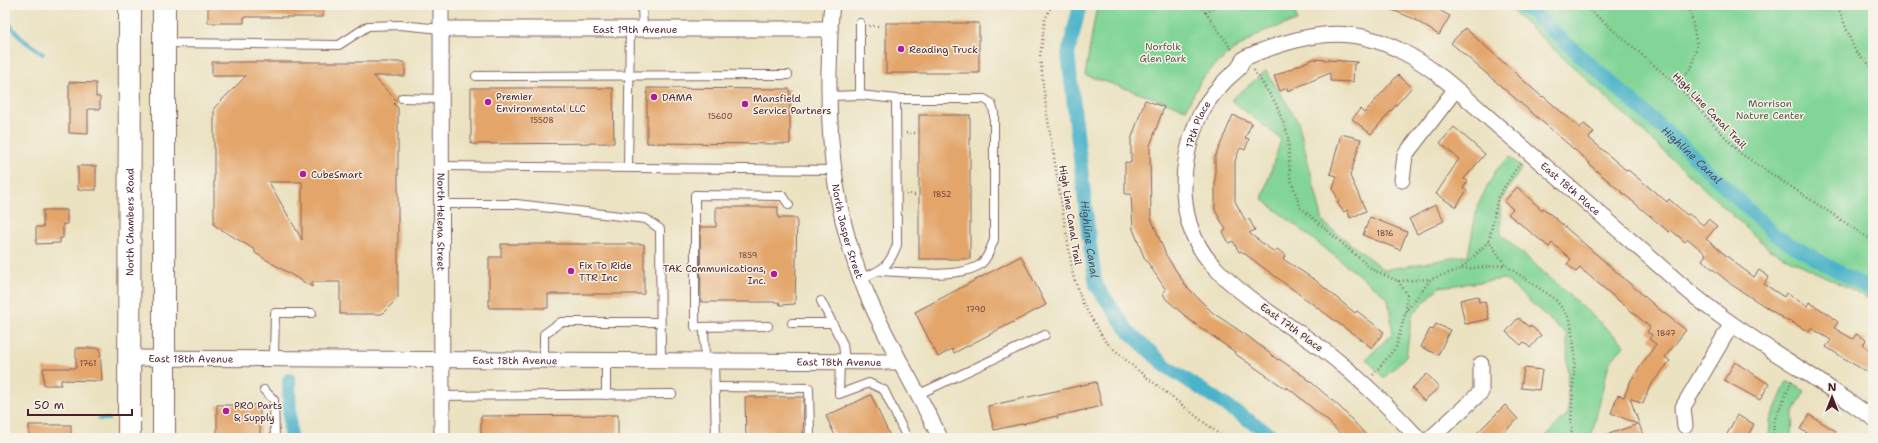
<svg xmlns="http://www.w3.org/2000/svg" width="1878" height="443" viewBox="0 0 1878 443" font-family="'Shantell Sans',sans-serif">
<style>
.green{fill:#82d597;stroke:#667a61}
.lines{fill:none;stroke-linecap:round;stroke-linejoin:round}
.stream{stroke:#4bb3c9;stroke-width:4}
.canal{stroke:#4bb3c9;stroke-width:14}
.building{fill:#e3a56a;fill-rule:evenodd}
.service-casing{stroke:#826360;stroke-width:10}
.minor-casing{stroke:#826360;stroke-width:17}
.secondary-casing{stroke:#826360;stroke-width:24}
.path{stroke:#826360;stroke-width:2.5;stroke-dasharray:1 3;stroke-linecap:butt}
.service{stroke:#fff;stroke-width:8}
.minor{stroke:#fff;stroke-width:15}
.secondary{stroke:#fff;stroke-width:22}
.poi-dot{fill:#b5179e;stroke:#f7f3e8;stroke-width:1.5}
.labels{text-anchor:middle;stroke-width:3;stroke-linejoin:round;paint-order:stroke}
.number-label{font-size:8px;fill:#70403b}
.street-label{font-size:10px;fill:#4a1f2b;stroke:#f7f3e8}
.park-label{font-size:10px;fill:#5b564b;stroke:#f7f3e8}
.poi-label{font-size:10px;fill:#4a1f2b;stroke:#f7f3e8;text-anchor:start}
.water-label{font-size:11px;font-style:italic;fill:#4a5362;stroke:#f7f3e8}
</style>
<rect width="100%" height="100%" fill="#f7f3e8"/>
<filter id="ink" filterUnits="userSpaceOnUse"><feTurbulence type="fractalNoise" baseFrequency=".025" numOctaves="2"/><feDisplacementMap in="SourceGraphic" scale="8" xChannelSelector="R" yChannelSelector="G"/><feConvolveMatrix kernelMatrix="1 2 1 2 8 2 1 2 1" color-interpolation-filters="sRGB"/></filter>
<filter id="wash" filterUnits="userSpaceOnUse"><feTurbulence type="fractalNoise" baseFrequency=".012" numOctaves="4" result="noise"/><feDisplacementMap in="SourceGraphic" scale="16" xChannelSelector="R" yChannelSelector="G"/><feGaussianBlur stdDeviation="0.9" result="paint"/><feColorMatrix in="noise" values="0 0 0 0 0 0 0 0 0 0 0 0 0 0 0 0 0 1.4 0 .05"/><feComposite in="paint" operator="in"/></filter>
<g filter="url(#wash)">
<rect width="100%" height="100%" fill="#ebe2c1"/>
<!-- green -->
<g class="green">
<path d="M 1097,5 L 1294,5 L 1297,21 L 1264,31 L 1228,54 L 1202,78 L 1186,109 L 1085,75 Z"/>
<path d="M 1502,5 L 1873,5 L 1873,302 L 1855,291 L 1770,250 L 1514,12 Z"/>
<path d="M 1266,71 L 1298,121 L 1323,222 L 1384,270 L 1468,255 L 1478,204 L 1496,170 L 1510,157 L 1522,168 L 1500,202 L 1501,234 L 1625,345 L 1609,363 L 1591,438 L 1544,438 L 1568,413 L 1567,335 L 1505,279 L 1439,287 L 1412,315 L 1406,356 L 1384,378 L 1366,359 L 1393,333 L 1388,298 L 1262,199 L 1281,139 L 1231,100 Z"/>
<path d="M 1787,381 L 1805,391 L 1793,413 L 1792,438 L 1769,438 L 1770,421 Z"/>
</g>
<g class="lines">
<!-- stream -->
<g class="stream">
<path d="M 5,19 L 22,39 L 43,54"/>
<path d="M 99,419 L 109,419"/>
</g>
<!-- canal -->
<g class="canal">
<path id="s1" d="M 1080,5 L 1068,54 L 1089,238 L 1096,285 L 1127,330 L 1167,367 L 1276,438"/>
<path id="s2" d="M 1519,5 L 1531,12 L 1684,147 L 1776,236 L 1873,291"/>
<path d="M 289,380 L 290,438"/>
</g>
</g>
<g id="blocks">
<!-- building -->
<g class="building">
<path d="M 208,5 L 323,5 L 323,17 L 244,17 L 244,23 L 208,23 Z"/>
<path d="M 1380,5 L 1440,5 L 1437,9 L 1450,16 L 1439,35 L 1412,18 Z"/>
<rect x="886" y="23" width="93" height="50"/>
<path d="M 1465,28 L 1542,97 L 1543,96 L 1580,128 L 1584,124 L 1594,132 L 1589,138 L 1627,171 L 1628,170 L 1667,202 L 1669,199 L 1687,215 L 1689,214 L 1703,225 L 1708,219 L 1717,226 L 1706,239 L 1739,266 L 1754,277 L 1759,270 L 1769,277 L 1764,284 L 1784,297 L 1786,293 L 1807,306 L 1809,302 L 1825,312 L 1838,322 L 1834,328 L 1853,339 L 1856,334 L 1866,340 L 1863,345 L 1873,353 L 1873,376 L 1826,347 L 1831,340 L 1811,328 L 1809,332 L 1790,321 L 1789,322 L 1732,285 L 1702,260 L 1706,254 L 1688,239 L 1685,242 L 1671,230 L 1669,232 L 1599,173 L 1589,164 L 1590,163 L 1451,43 Z"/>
<path d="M 1313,59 L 1358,62 L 1354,64 L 1353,82 L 1330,81 L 1330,73 L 1288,91 L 1287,88 L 1280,91 L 1274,76 Z"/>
<path d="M 212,62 L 405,62 L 405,76 L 373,76 L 397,101 L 394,104 L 398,108 L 398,298 L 382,314 L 340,314 L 340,282 L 312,282 L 312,287 L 255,253 L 255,250 L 214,225 L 214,108 L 246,76 L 212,76 ZM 269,182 L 302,182 L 302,240 Z"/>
<path d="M 1398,75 L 1412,87 L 1371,134 L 1352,119 L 1360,109 L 1364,113 Z"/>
<path d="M 69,82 L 96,83 L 96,97 L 100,97 L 100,109 L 88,109 L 88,134 L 69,133 Z"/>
<path d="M 471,88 L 613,88 L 614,143 L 471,144 Z"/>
<path d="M 647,88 L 790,89 L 790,144 L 647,143 Z"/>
<path d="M 1145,100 L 1164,107 L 1150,146 L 1151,218 L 1166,255 L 1186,286 L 1213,313 L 1249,337 L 1278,360 L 1279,359 L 1305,377 L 1340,407 L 1369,438 L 1344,438 L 1328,421 L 1287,387 L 1286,389 L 1234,353 L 1235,352 L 1191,321 L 1166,299 L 1163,293 L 1166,290 L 1144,257 L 1133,229 L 1131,194 L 1125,194 L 1125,162 L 1131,163 L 1131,140 Z"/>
<rect x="919" y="115" width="51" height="144"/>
<path d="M 1233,115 L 1252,123 L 1245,138 L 1249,139 L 1245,150 L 1240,148 L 1235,161 L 1235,201 L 1245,220 L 1249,219 L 1255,230 L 1249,233 L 1274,252 L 1277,249 L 1286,255 L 1283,259 L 1315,280 L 1355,313 L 1357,311 L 1384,332 L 1372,348 L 1241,251 L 1239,252 L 1233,241 L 1229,243 L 1223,232 L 1226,230 L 1215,210 L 1215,157 Z"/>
<path d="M 1454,127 L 1485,154 L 1464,179 L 1468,181 L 1463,188 L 1467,190 L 1456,207 L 1436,194 L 1459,159 L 1440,143 Z"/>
<path d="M 1341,134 L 1361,139 L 1350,176 L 1366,211 L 1350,218 L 1347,210 L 1344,212 L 1337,203 L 1339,202 L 1333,189 L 1337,176 L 1330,174 Z"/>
<rect x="78" y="166" width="18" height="24"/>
<path d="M 1517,187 L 1542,210 L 1543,208 L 1556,219 L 1660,310 L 1686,330 L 1665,357 L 1670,361 L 1650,386 L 1643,404 L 1630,398 L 1644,438 L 1603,438 L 1603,436 L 1638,424 L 1611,413 L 1618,395 L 1624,397 L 1631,380 L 1656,344 L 1649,339 L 1652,335 L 1647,332 L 1650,327 L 1580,268 L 1576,272 L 1567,264 L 1571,259 L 1552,243 L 1549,247 L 1508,214 L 1513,209 L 1504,202 Z"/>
<path d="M 1435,205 L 1444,221 L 1417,234 L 1409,219 Z"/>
<path d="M 716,207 L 778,207 L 778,218 L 797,218 L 795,304 L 780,305 L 779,302 L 701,302 L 700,227 L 716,227 Z"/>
<path d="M 43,210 L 67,210 L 67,224 L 63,224 L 63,238 L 60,238 L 60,243 L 36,244 L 36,227 L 43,227 Z"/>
<path d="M 1370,217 L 1407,232 L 1400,250 L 1363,235 Z"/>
<path d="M 501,244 L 644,244 L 644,294 L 548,294 L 548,308 L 489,308 L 489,257 L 501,257 Z"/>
<path d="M 1021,256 L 1046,305 L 954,353 L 952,349 L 938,357 L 915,312 Z"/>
<path d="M 1478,296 L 1479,302 L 1485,301 L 1489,319 L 1465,324 L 1460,300 Z"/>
<path d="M 1518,318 L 1529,327 L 1530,325 L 1541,335 L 1530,348 L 1524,342 L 1521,345 L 1506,332 Z"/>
<path d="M 1436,324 L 1450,330 L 1438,355 L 1421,347 L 1430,329 L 1433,330 Z"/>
<path d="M 76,348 L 100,348 L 102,381 L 61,380 L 61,385 L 44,385 L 43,368 L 76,368 Z"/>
<path d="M 1735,362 L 1769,384 L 1760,400 L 1724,380 Z"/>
<path d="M 1524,368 L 1542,370 L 1539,390 L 1521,388 Z"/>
<path d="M 1427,374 L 1439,387 L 1424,401 L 1412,388 Z"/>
<path d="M 1096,382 L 1102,406 L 994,430 L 988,406 Z"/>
<path d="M 871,395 L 891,438 L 836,438 L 826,416 Z"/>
<path d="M 745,397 L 804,397 L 803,438 L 746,438 Z"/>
<rect x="217" y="405" width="43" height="33"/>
<path d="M 1505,405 L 1518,419 L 1497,438 L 1472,438 Z"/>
<path d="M 618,415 L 618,438 L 481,438 L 481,416 Z"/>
<path d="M 1737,415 L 1754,424 L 1747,438 L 1725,438 Z"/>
<path d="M 1809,415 L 1836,431 L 1832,438 L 1804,438 L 1807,433 L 1800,429 Z"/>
<rect x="29" y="425" width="42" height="13"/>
</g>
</g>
</g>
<g filter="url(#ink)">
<use href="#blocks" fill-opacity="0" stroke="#826360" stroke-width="1"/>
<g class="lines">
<!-- service casing -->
<g class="service-casing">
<g id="service">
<path d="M 642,5 L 643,29"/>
<path d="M 165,43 L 339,45 L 368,26 L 400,25 L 441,29"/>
<path d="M 476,76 L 788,75"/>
<path d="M 860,95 L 860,23"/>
<path d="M 829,96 L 860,95 L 896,99 L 984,99 L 991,103 L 994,112 L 994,240 C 990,249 987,261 978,266 C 954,279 907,272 881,271"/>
<path d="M 402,98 L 441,99"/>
<path d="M 441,166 L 833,170"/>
<path d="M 628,167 L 630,29"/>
<path d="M 441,204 L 516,204 L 646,219 L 660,229 L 661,361"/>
<path d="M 861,278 C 882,271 889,266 897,245 L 896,99"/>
<path d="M 821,301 L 843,344 L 845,362"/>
<path d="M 792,323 L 832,323"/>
<path d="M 768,326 L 695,327 L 695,195 L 783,196 L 789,205"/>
<path d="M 704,327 L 705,361"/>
<path d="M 274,358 L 275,313 L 312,313"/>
<path d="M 544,360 L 544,334 L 561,322 L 660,322"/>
<path d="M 606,360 L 606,395"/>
<path d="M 714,361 L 716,438"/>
<path d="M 840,361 L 839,394 L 869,383 L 884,390 L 907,438"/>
<path d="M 715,387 L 809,388 L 810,438"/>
<path d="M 264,390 L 274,400 L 275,438"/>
<path d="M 917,395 L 1045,335"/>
<path d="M 442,396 L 672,394"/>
</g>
</g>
<!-- minor casing -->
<g class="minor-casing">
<g id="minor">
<path id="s3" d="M 441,5 L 442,438"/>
<path id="s4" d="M 832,5 C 829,27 830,50 829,72 C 828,150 836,219 866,292 C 887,343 917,389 940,438"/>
<path id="s5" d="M 441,29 L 830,29"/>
<path d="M 1402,180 L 1405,155 L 1455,90"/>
<path id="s6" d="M 131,358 L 899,362"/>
<path d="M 1685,426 L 1683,407 L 1731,325"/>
<path id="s7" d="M 1418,438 C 1389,407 1359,377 1325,351 C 1288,324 1240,297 1210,262 C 1177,223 1179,168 1196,124 C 1202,108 1212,94 1224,82 C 1228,77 1234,73 1238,69 C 1241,65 1241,61 1245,58 C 1246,57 1255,54 1256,53 C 1309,33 1350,24 1403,52 C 1437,69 1469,101 1498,126 C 1561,179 1623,234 1685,288 C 1721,319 1760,343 1799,368 C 1824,384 1848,401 1873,418"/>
<path d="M 1431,438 L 1481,392 L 1481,364"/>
</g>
</g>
<!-- secondary casing -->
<g class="secondary-casing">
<g id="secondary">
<path id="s8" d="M 129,438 L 130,5"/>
<path d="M 164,438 L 164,5"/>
</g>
</g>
<!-- path -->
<g class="path">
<path d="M 1052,5 L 1045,19 L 1040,57 L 1046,108 L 1073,275 L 1083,304 L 1105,341 L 1135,368 L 1224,438"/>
<path d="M 1200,5 L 1206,13"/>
<path d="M 1216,5 L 1206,13 L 1233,51"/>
<path d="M 1584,5 L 1677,85 L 1740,153 L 1873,241"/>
<path d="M 1834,5 L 1840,12 L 1855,51 L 1873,68"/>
<path d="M 869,26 L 880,26"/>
<path d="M 1254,70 L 1276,104 L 1288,135 L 1290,177 L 1300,207 L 1373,270 L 1398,281 L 1431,279"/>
<path d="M 1677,85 L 1692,66 L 1697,45 L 1689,5"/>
<path d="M 906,133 L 915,133"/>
<path d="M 1520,163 L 1498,197 L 1489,241 L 1505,265 L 1555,299 L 1570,319 L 1575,354 L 1571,424 L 1572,438"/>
<path d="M 906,194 L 916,195"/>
<path d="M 1462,269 L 1505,265"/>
<path d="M 1398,281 L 1407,294 L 1406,311"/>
<path d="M 1373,375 L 1396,347 L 1406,311 L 1431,279 L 1461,269 L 1489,241"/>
<path d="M 1086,411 L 1089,409"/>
<path d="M 1057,418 L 1059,417 L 1058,416"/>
<path d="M 1024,424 L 1027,424"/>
<path d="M 1773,438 L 1774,421 L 1792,380"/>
</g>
<!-- service -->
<use href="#service" class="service"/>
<!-- minor -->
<use href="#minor" class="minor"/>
<!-- secondary -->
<use href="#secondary" class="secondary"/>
</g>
</g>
<!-- markers -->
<g class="poi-dot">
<circle cx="901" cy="49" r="4"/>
<circle cx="654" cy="97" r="4"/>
<circle cx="488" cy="102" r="4"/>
<circle cx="745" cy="104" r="4"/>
<circle cx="303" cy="174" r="4"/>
<circle cx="571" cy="271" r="4"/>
<circle cx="774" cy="274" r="4"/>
<circle cx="226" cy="411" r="4"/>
</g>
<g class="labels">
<!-- number labels -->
<g class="number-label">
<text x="720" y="119">15600</text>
<text x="542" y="123">15508</text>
<text x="942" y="197">1852</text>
<text x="1385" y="236">1816</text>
<text x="748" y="258">1859</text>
<text x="976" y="312">1790</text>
<text x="1666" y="336">1847</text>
<text x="88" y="366">1761</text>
</g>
<!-- street labels -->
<g class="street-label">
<text dy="4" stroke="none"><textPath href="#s5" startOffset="194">East 19th Avenue</textPath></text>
<text transform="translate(1710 110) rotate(46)" y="4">High Line Canal Trail</text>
<text dy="4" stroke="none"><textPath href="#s7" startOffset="419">17th Place</textPath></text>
<text dy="4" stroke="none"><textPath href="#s7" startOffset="883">East 18th Place</textPath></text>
<text transform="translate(1071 215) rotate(81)" y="4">High Line Canal Trail</text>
<text dy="4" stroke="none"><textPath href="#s8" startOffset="216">North Chambers Road</textPath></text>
<text dy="4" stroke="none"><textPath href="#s3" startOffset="217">North Helena Street</textPath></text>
<text dy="4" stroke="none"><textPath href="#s4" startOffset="228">North Jasper Street</textPath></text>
<text transform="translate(1292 327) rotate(36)" y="4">East 17th Place</text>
<text dy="4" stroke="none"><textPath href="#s6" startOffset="60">East 18th Avenue</textPath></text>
<text dy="4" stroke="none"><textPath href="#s6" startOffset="384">East 18th Avenue</textPath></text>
<text dy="4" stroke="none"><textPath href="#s6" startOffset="708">East 18th Avenue</textPath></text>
</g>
<!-- park labels -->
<g class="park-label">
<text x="1163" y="50">Norfolk<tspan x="1163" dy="12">Glen Park</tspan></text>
<text x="1770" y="107">Morrison<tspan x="1770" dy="12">Nature Center</tspan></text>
</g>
<!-- poi labels -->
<g class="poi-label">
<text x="909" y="53">Reading Truck</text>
<text x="496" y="100">Premier<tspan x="496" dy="12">Environmental LLC</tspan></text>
<text x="662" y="101">DAMA</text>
<text x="753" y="102">Mansfield<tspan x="753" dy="12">Service Partners</tspan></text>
<text x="311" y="178">CubeSmart</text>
<text x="579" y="269">Fix To Ride<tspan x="579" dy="12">TTR Inc</tspan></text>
<text x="766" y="272" text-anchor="end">TAK Communications,<tspan x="766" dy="12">Inc.</tspan></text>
<text x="234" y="409">PRO Parts<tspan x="234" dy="12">&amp; Supply</tspan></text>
</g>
<!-- water labels -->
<g class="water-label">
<text dy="4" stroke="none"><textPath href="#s2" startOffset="229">Highline Canal</textPath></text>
<text dy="4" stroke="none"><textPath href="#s1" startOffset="237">Highline Canal</textPath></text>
</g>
</g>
<!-- margin -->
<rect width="1878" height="443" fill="none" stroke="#f7f3e8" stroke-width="20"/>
<!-- north arrow -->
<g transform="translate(1832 397)" stroke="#f7f3e8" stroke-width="3" paint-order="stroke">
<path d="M0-3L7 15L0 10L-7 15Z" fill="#4a1f2b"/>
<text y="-6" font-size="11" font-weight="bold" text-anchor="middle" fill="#4a1f2b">N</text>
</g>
<!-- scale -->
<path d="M28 409v6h104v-6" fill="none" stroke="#4a1f2b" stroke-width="2"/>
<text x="34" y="409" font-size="12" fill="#4a1f2b" stroke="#f7f3e8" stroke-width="3" paint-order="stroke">50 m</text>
</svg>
